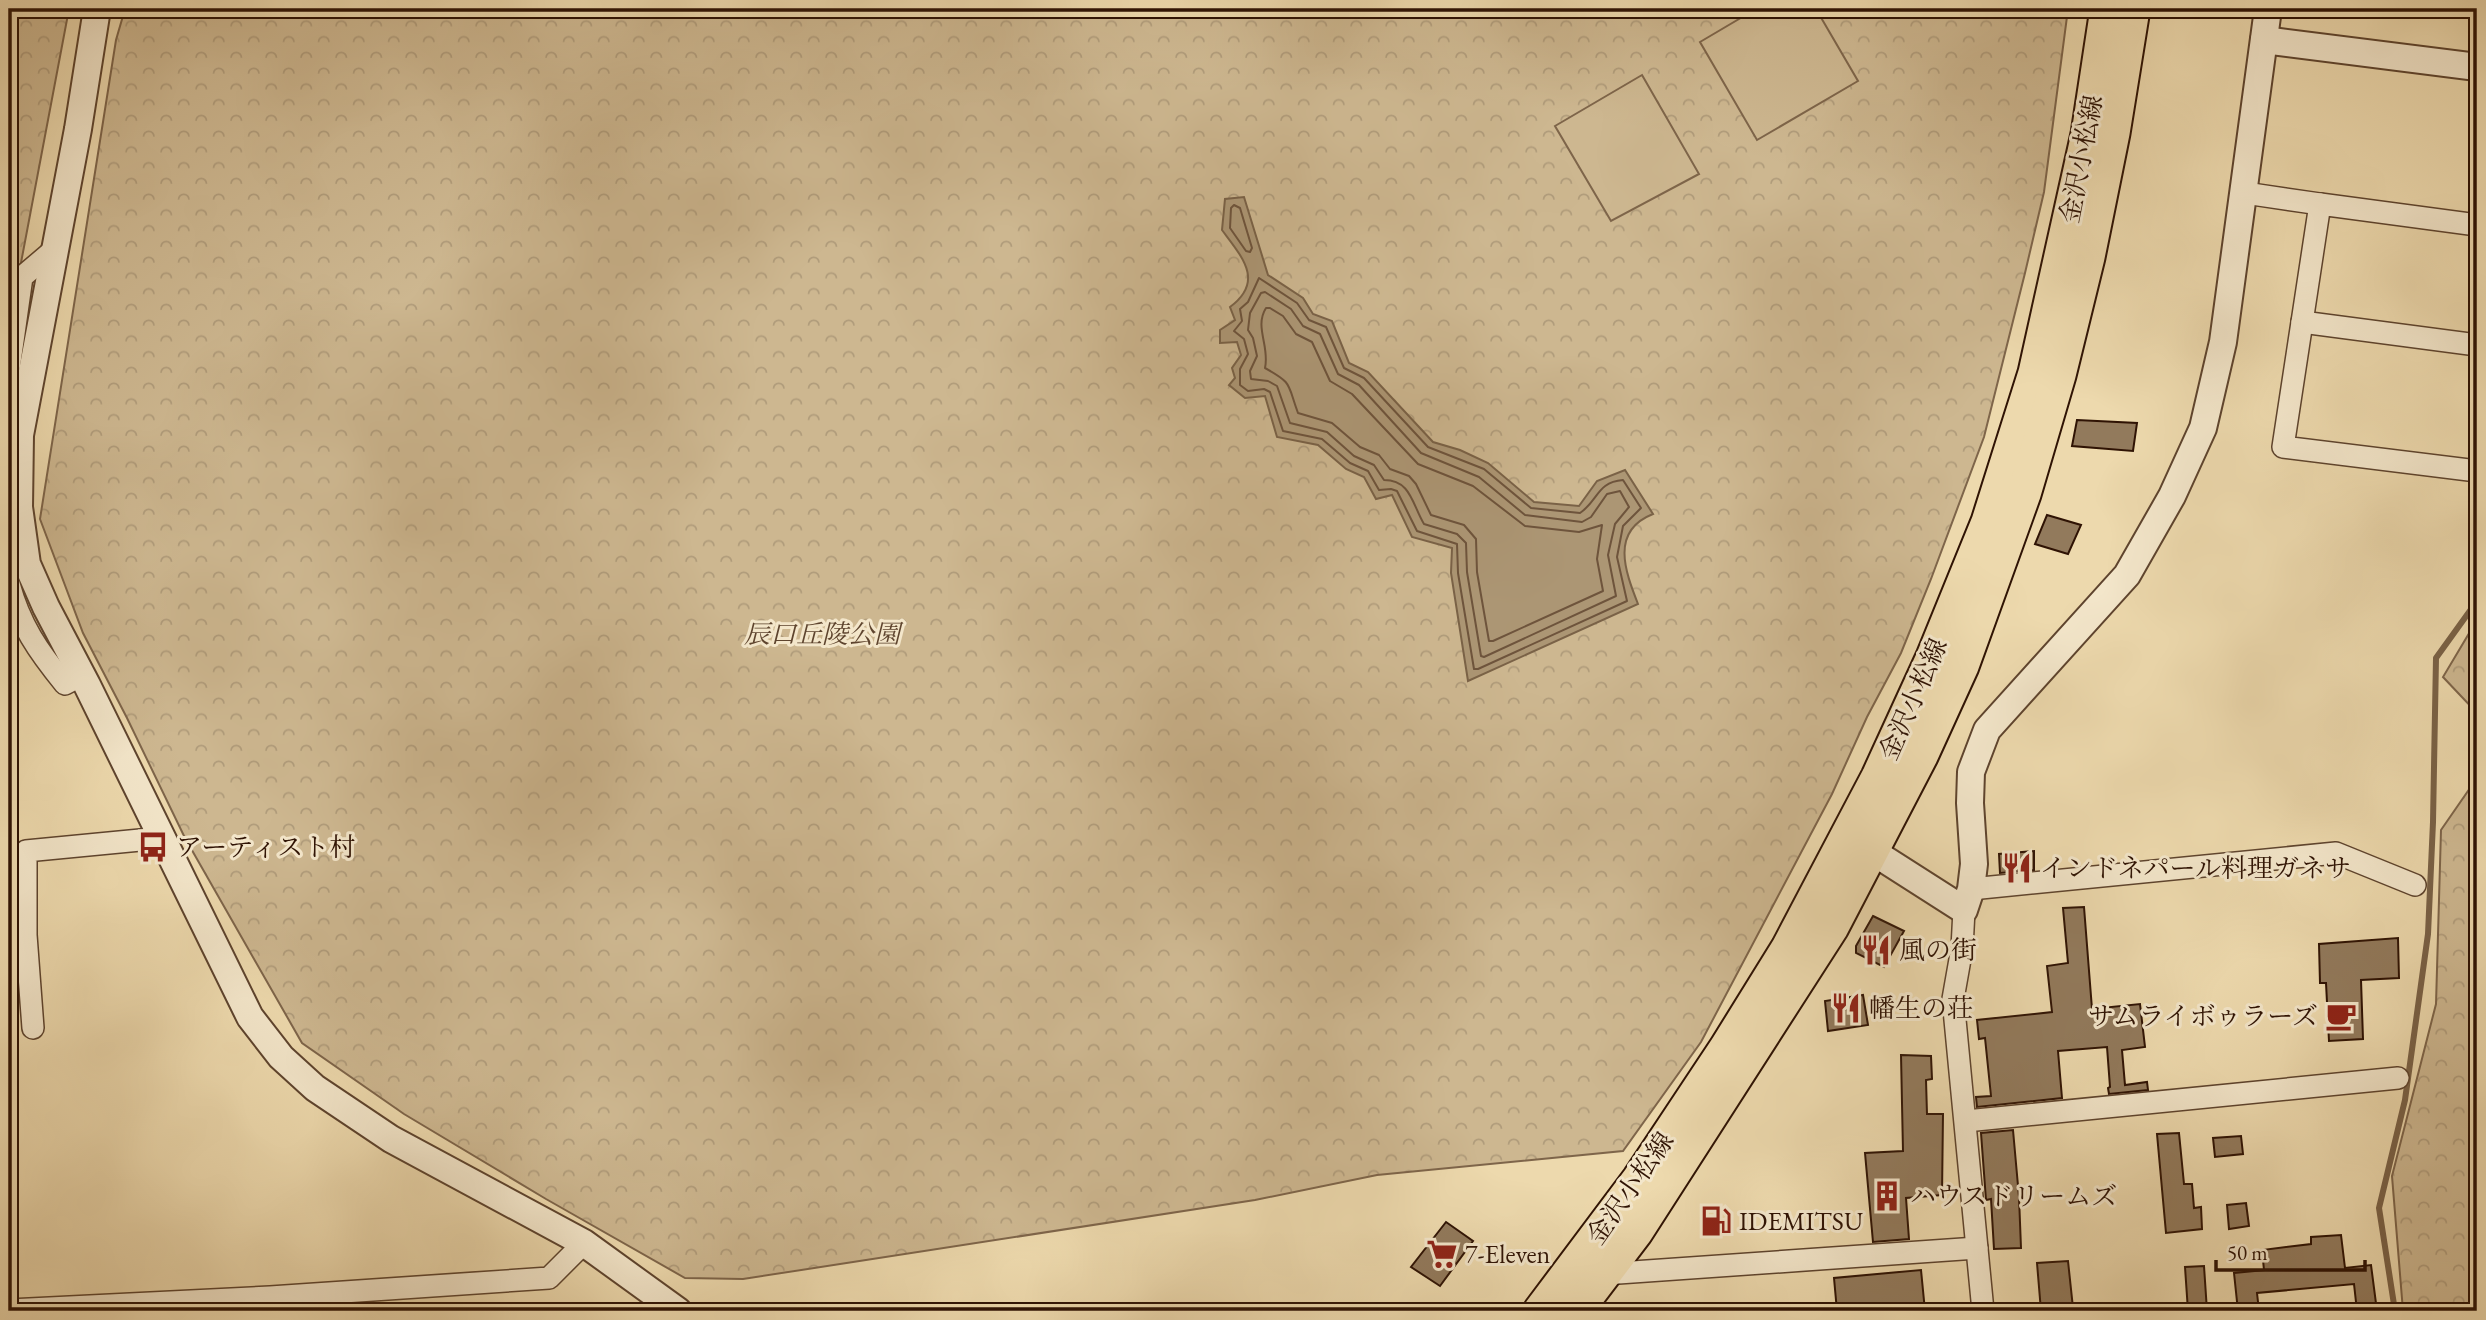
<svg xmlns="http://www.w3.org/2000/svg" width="2486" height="1320" viewBox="0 0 2486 1320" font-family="'EB Garamond','Noto Serif JP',serif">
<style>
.forest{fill:url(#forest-crowns);stroke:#7e654a;stroke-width:2}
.pitch{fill:#cdb790;stroke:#7e654a;stroke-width:2}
.water{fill:#ac9674;stroke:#7a6247;stroke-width:2}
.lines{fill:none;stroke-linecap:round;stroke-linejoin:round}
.shore{stroke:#6e543c;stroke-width:2}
.stream{stroke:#7a6247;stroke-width:6}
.building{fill:#927a5c;stroke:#2f1304;stroke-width:2}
.minor-casing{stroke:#5e442e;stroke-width:24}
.tertiary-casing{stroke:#5e442e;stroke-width:30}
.primary-casing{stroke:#2f1304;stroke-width:37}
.minor{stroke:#f3e6ca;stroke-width:21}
.tertiary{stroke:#f3e6ca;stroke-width:26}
.primary{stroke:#edd9ad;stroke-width:33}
.labels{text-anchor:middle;stroke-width:6;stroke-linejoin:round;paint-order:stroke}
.street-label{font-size:26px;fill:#2f1304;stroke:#f3e6ca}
.park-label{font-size:26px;font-style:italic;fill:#5e442e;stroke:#f3e6ca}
.poi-label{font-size:26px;fill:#2f1304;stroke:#f3e6ca;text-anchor:start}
</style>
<defs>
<pattern id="forest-crowns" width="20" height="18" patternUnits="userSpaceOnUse" patternTransform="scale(1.75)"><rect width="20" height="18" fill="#cdb790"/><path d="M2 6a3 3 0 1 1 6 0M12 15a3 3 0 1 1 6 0" fill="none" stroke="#b09c7b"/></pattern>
</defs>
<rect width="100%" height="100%" fill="#edd9ad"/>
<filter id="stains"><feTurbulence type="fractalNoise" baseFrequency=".00286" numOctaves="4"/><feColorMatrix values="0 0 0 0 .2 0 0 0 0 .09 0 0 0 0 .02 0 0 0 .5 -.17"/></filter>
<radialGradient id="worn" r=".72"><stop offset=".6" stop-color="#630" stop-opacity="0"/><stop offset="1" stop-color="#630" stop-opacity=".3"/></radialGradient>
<!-- forest -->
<g class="forest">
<path d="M 9,9 L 69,9 L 20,268 L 9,267 Z"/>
<path d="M 125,9 L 2068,9 L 2044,192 L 2025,273 L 1984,437 L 1931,579 L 1901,653 L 1867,717 L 1832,794 L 1701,1042 L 1623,1151 L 1377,1175 L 1255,1200 L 743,1279 L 685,1278 L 546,1199 L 404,1114 L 302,1043 L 185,838 L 127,718 L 83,633 L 40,519 L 116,40 Z"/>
<path d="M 2477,620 L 2477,713 L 2443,677 Z"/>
<path d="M 2477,778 L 2477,1311 L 2403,1311 L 2392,1176 L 2436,1004 L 2441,830 Z"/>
</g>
<!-- pitch -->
<g class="pitch">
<path d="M 1756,9 L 1816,9 L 1858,81 L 1757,140 L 1700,42 Z"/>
<path d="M 1642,75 L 1699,174 L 1611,221 L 1555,126 Z"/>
</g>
<!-- water -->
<path class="water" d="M 1244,197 L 1268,275 L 1303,298 L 1313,314 L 1332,321 L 1349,363 L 1368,372 L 1433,442 L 1460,450 L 1488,463 L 1534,502 L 1579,506 L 1597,481 L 1625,470 L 1653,514 C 1610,531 1625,571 1638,604 L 1468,681 L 1451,573 L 1452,548 L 1412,537 L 1392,495 L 1376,499 L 1364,477 L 1346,469 L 1318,445 L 1277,437 L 1265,396 L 1245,398 L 1229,385 L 1235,378 L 1232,368 L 1241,355 L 1237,342 L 1220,343 L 1220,330 L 1235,320 L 1230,307 C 1265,281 1242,257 1222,230 L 1225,199 Z"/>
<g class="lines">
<!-- shore -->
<g class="shore">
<path d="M 1234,205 L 1240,208 L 1252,248 L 1250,252 L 1246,251 L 1230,228 L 1231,208 Z"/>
<path d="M 1259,278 L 1297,303 L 1309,320 L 1326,327 L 1344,368 L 1364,378 L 1428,447 L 1484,469 L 1531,508 L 1580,513 C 1598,501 1597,482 1623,480 L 1641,508 L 1623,526 L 1617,557 L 1627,601 L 1478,669 L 1474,669 L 1458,573 L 1457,544 L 1417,531 L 1397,491 L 1391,489 L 1379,490 L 1368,471 L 1350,463 L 1322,439 L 1283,431 L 1270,392 L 1264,389 L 1248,391 L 1240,385 L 1240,369 L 1248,354 L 1244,339 L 1234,331 L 1242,321 L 1240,309 L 1248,302 Z"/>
<path d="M 1265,292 L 1291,309 L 1303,326 L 1320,334 L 1338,374 L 1359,385 L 1421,453 L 1479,477 L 1525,515 L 1582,522 L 1591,517 L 1607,494 L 1620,491 L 1629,507 L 1615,524 L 1608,555 L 1616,596 L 1484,657 L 1481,656 L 1467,572 L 1466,543 L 1457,534 L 1424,524 C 1412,504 1411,480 1384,480 L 1374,465 L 1354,456 L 1327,432 L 1290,423 L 1277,386 L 1268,381 L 1251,379 L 1250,371 L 1257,356 L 1253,338 L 1248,330 L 1250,313 L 1261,293 Z"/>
<path d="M 1266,308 L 1270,308 L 1283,316 L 1296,334 L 1312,342 L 1330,381 L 1352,394 L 1418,464 L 1473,486 L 1525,526 L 1579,532 L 1602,525 L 1597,559 L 1603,591 L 1493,641 L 1489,641 L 1477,572 L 1476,539 L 1464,525 L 1431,515 L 1416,484 L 1409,476 L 1390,469 L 1379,455 L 1360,447 L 1332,423 L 1298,413 C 1287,384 1294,384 1265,368 C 1270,346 1254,327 1266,308 Z"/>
</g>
<!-- stream -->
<path class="stream" d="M 2395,1311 L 2379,1208 L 2405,1100 L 2428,934 L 2433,822 L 2436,658 L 2477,601"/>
</g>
<!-- building -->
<g class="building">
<path d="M 2077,420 L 2137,423 L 2133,451 L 2072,446 Z"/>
<path d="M 2047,515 L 2081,525 L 2068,554 L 2035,544 Z"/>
<path d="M 2034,851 L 2034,870 L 2000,873 L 1999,854 Z"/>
<path d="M 2084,907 L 2092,1009 L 2140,1004 L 2145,1047 L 2122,1050 L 2125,1085 L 2147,1082 L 2148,1090 L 2109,1094 L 2108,1088 L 2110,1087 L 2107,1047 L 2058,1051 L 2062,1098 L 1977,1107 L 1976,1097 L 1991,1096 L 1985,1038 L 1979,1039 L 1977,1020 L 2052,1012 L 2047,966 L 2068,963 L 2063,908 Z"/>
<path d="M 1873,916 L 1904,931 L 1884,967 L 1856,953 L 1856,946 Z"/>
<path d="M 2398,938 L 2399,978 L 2361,980 L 2363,1039 L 2329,1041 L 2326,983 L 2320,983 L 2319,944 Z"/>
<path d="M 1863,995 L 1868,1025 L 1828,1031 L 1825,1001 Z"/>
<path d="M 1901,1055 L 1931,1056 L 1932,1079 L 1926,1080 L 1927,1114 L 1943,1114 L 1942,1195 L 1906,1198 L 1909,1239 L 1873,1242 L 1865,1153 L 1903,1151 Z"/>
<path d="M 2013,1130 L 2019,1197 L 2021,1248 L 1994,1249 L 1991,1199 L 1986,1200 L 1981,1133 Z"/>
<path d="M 2179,1133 L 2184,1184 L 2192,1184 L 2194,1208 L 2201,1207 L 2202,1229 L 2166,1233 L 2157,1134 Z"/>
<path d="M 2241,1136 L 2243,1154 L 2215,1157 L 2213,1138 Z"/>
<path d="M 2246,1203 L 2249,1226 L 2229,1229 L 2227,1205 Z"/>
<path d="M 1446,1222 L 1473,1241 L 1440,1286 L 1411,1267 Z"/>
<path d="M 2341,1235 L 2345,1268 L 2371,1265 L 2377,1311 L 2357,1311 L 2354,1284 L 2257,1293 L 2259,1311 L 2238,1311 L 2234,1273 L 2264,1270 L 2262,1250 L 2311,1244 L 2311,1237 Z"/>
<path d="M 2068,1261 L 2073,1308 L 2041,1311 L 2037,1263 Z"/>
<path d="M 2204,1266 L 2207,1311 L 2188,1311 L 2185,1267 Z"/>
<path d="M 1921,1270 L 1925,1311 L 1837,1311 L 1834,1278 Z"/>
</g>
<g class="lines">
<!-- minor casing -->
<g class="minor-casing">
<g id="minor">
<path d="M 2245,193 L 2320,204"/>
<path d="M 2477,225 L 2320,204 L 2283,447 L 2477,471"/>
<path d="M 2302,322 L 2477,345"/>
<path d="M 9,369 L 22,277 L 55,249"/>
<path d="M 9,584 C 20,625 38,651 65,684 L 82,675"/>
<path d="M 1971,889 L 2336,853 L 2415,885"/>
<path d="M 1964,910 L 1962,948 L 1953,999 L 1983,1311"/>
<path d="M 33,1028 L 26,935 L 26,851 L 161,838"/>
<path d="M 1966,1121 L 2398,1078"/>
<path d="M 1604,1274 L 1977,1248"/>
<path d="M 9,1310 L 270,1297 L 549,1278 L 584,1243"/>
</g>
</g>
<!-- tertiary casing -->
<g class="tertiary-casing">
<g id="tertiary">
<path d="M 97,9 L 78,129 L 20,435 L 19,507 L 27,564 L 46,607 L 87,685 L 250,1017 L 281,1057 L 315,1088 L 391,1139 L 584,1243 L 678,1311"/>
<path d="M 2264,40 L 2477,67"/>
<path d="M 1856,841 L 1964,910 L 1971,889 L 1974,864 L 1970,803 L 1971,772 L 1987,730 L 2127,575 L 2172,496 L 2203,428 L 2223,342 L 2268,9"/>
</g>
</g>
<!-- primary casing -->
<g class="primary-casing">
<g id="primary">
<path d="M 1540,1311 L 1639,1179 L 1726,1048 L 1788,948 L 1878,777 L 1933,657 L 1988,522 L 2035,373 L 2088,134 L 2107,9"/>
<path d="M 1576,1311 L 1636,1232 L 1832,927 L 1921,756 L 1962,666 L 2024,494 L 2059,375 L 2088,257 L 2113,133 L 2133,9"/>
</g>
</g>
<!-- minor -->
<use href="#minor" class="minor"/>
<!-- tertiary -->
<use href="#tertiary" class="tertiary"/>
<!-- primary -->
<use href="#primary" class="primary"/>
</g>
<!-- icons -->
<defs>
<g id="bus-bare" transform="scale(2.415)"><path d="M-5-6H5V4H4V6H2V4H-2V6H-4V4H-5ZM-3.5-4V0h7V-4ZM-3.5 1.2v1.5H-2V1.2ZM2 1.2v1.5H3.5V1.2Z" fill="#8f2418" stroke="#f3e6ca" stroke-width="2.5" paint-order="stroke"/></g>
<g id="restaurant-bare" transform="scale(2.415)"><path d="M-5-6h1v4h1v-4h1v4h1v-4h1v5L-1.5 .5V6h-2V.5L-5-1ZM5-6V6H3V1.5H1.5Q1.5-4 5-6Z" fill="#8f2418" stroke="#f3e6ca" stroke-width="2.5" paint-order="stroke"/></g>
<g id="cafe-bare" transform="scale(2.415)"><path d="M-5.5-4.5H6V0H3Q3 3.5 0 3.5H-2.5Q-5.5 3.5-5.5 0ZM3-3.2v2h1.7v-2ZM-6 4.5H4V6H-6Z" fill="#8f2418" stroke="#f3e6ca" stroke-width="2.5" paint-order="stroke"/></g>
<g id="building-bare" transform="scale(2.415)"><path d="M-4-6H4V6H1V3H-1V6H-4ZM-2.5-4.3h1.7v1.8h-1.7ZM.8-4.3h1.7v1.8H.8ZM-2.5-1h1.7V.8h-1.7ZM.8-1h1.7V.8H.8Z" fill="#8f2418" stroke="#f3e6ca" stroke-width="2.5" paint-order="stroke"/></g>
<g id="fuel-bare" transform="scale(2.415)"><path d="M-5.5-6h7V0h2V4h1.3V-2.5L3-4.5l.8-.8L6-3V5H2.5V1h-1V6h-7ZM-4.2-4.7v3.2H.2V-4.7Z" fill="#8f2418" stroke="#f3e6ca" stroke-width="2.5" paint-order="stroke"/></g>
<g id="supermarket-bare" transform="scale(2.415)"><path d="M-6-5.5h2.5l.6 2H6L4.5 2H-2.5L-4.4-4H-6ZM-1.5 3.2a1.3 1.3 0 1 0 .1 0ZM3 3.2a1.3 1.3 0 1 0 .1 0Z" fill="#8f2418" stroke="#f3e6ca" stroke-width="2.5" paint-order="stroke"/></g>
</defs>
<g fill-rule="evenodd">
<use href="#bus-bare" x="153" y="847"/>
<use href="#restaurant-bare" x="2017" y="868"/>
<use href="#restaurant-bare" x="1876" y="950"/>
<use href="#restaurant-bare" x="1846" y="1008"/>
<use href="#cafe-bare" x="2341" y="1016"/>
<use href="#building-bare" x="1887" y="1196"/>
<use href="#fuel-bare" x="1716" y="1221"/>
<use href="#supermarket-bare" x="1442" y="1254"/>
</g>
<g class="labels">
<!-- street labels -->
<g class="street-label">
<text transform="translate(2081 159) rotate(-79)" y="9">金沢小松線</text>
<text transform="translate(1913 699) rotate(-66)" y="9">金沢小松線</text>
<text transform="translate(1630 1188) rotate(-55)" y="9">金沢小松線</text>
</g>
<!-- park labels -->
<g class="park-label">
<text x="822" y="643">辰口丘陵公園</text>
</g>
<!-- poi labels -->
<g class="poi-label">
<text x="176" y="856">アーティスト村</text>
<text x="2040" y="877">インドネパール料理ガネサ</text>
<text x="1899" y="959">風の街</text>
<text x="1869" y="1017">幡生の荘</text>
<text x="2318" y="1025" text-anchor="end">サムライボゥラーズ</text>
<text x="1910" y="1205">ハウスドリームズ</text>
<text x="1739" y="1230">IDEMITSU</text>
<text x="1465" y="1263">7-Eleven</text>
</g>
</g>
<!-- margin -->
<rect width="2486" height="1320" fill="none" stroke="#edd9ad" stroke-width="35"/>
<rect x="10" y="10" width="2465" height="1299" fill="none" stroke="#2f1304" stroke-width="3.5"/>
<rect x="18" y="18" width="2451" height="1285" fill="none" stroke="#2f1304" stroke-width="2"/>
<!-- scale -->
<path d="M2216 1260v10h149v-10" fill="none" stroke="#2f1304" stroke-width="3.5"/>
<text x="2227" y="1260" font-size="21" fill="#2f1304" stroke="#f3e6ca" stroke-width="5" paint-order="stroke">50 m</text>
<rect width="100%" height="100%" filter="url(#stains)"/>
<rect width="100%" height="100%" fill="url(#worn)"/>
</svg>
